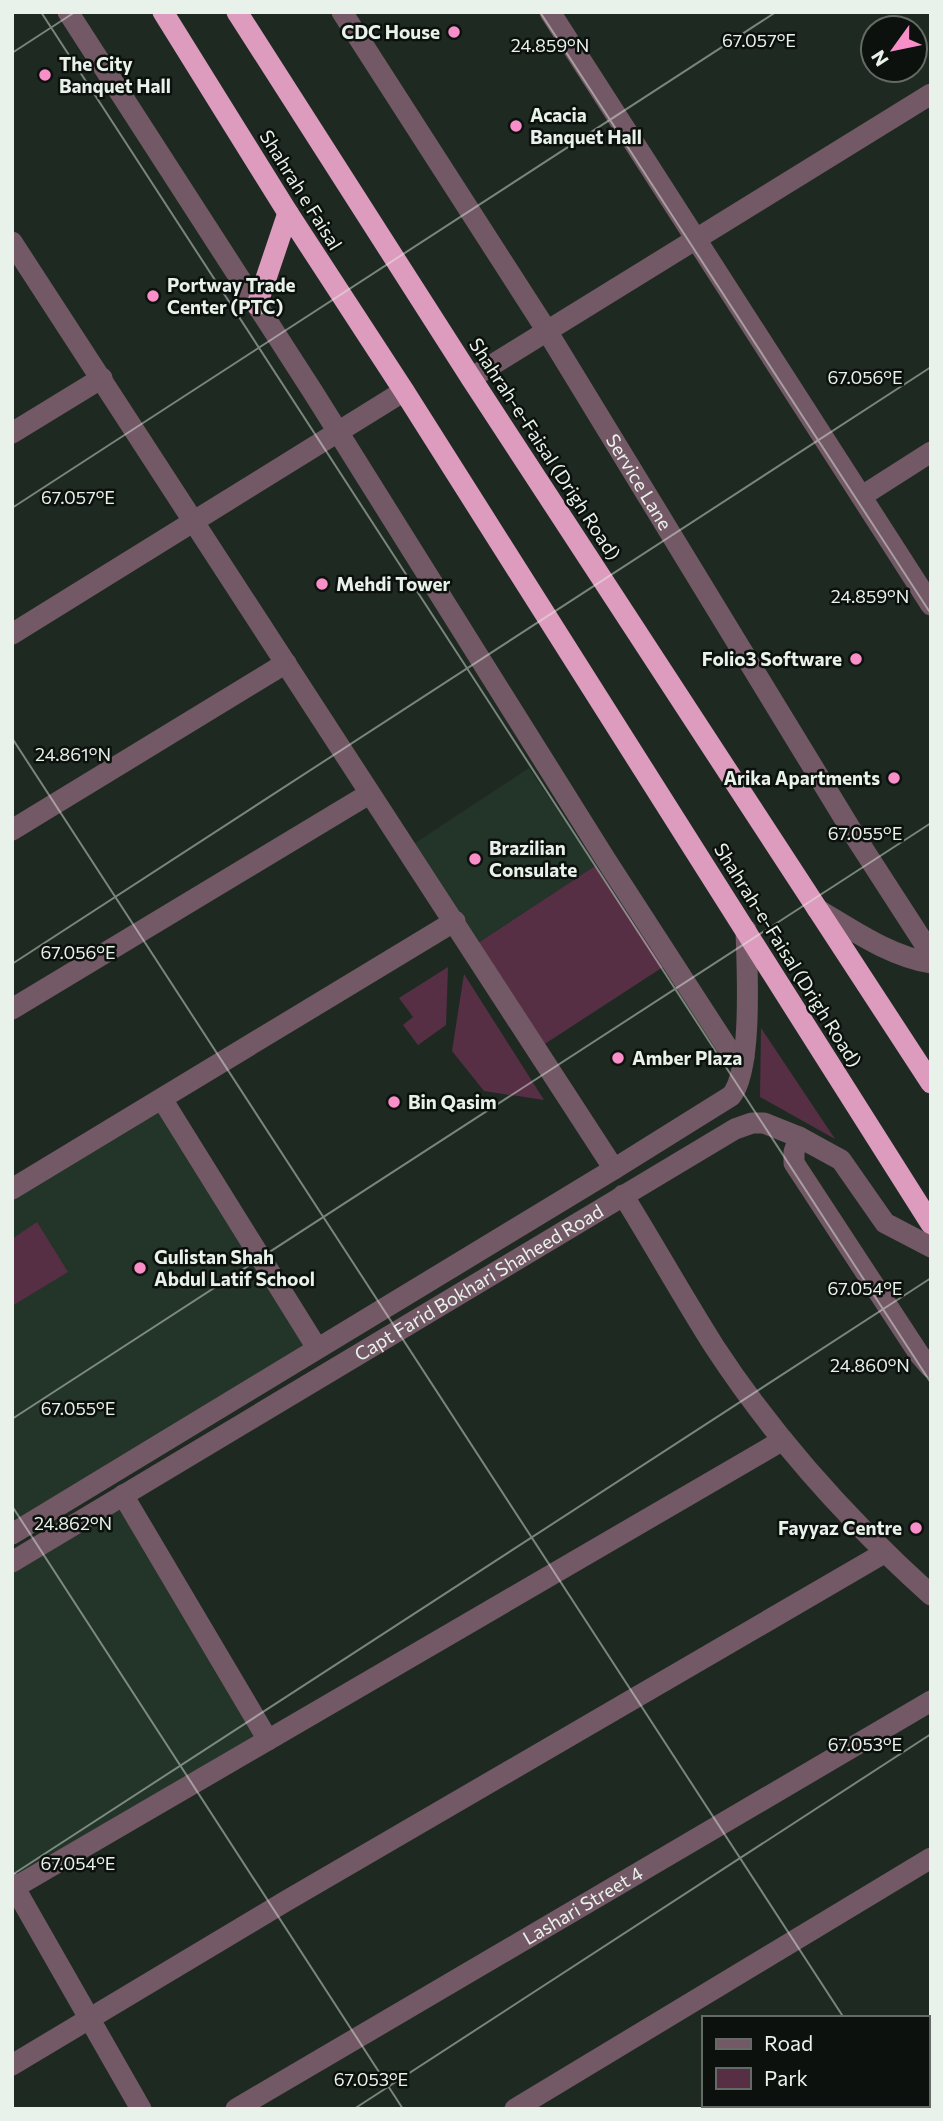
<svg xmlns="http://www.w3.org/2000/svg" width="943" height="2121" viewBox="0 0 943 2121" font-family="Commissioner,sans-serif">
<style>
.built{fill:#233428}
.green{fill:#562f44}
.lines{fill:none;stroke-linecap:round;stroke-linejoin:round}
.minor{stroke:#735865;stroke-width:21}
.highway{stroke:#dd9bbd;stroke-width:21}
.ticks{fill:none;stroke:#e9f1eb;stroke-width:2;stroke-opacity:0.45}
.poi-dot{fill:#f98fc9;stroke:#0c110d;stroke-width:2.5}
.labels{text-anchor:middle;stroke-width:5;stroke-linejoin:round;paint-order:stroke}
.poi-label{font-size:19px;font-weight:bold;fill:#e9f1eb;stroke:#0c110d;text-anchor:start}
.street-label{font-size:19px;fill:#e9f1eb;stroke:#0c110d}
.ticks-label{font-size:18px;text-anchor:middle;fill:#e9f1eb;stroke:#0c110d;stroke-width:5;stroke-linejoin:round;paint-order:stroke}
</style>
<rect width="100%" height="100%" fill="#1e2a21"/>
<!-- built -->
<g class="built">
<path d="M 529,768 L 595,866 L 472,947 L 406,849 Z"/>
<path d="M 162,1099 L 317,1348 L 12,1534 L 12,1189 Z"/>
<path d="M 123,1495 L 268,1740 L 12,1883 L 12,1562 Z"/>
</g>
<!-- green -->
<g class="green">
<path d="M 595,866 L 663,967 L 537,1049 L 472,947 Z"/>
<path d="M 448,967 L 446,1025 L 418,1045 L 403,1025 L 413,1017 L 399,998 Z"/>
<path d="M 464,974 L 544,1100 L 484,1091 L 452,1051 Z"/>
<path d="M 761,1028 L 835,1139 L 760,1097 Z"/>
<path d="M 37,1222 L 68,1272 L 12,1306 L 12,1239 Z"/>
</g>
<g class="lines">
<!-- minor -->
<g class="minor">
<path d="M 68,12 L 313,392 L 606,860 L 727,1047 L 737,1055 L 744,1057"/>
<path id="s1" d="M 342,12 L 547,331 L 858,841 L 931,954"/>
<path d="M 550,12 L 931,605"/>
<path d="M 12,242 L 614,1169"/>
<path d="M 471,378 L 931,94"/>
<path d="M 12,433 L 102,378"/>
<path d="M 862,496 L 931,452"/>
<path d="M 12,634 L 404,391"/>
<path d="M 12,830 L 286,663"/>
<path d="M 817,909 C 853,930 889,956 931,963"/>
<path d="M 12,1009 L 369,794"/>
<path d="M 162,1099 L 317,1348"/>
<path d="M 799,1137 L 794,1152 L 794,1163 L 919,1354 L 931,1368"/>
<path d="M 12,1189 L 455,921"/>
<path d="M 623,1195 C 654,1245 683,1297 714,1346 C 774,1438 850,1522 931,1595"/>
<path d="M 123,1495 L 268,1740"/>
<path d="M 12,1534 L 614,1169 L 731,1096 C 753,1071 747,965 746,930"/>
<path id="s2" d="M 12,1562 L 735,1129 L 752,1123 L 764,1123 L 799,1137 L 841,1160 L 885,1223 L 931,1247"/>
<path d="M 12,1883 L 141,2109"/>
<path d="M 12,1889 L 783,1440"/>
<path d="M 927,2032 L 931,2030"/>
<path d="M 12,2065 L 286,1901 L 884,1553"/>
<path d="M 891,2105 L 894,2109"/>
<path id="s3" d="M 236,2109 L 931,1701"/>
<path d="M 515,2109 L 931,1858"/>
<path d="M 804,2109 L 809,2105"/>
</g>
<!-- highway -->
<g class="highway">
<path d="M 163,12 L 288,213 L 404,391 L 931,1224"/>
<path d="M 237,12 L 471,378 L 931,1083"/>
<path d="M 257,305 L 288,213"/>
</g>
</g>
<!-- ticks -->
<path class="ticks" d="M 41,12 L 931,1383M 540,12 L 931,614M 12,53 L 75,12M 12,508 L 776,12M 12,738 L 844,2018M 12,964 L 931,367M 12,1419 L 931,823M 12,1506 L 403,2109M 12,1875 L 931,1278M 900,2105 L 903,2109M 354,2109 L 931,1734"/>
<!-- markers -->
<g class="poi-dot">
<circle cx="454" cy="32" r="7"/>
<circle cx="45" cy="75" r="7"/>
<circle cx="516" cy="126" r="7"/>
<circle cx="153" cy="296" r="7"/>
<circle cx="322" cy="584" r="7"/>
<circle cx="856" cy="659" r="7"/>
<circle cx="894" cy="778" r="7"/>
<circle cx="475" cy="859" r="7"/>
<circle cx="618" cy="1058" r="7"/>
<circle cx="394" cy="1102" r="7"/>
<circle cx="140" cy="1268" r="7"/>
<circle cx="916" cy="1528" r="7"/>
</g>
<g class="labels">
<!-- poi labels -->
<g class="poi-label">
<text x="440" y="39" text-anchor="end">CDC House</text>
<text x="59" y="71">The City<tspan x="59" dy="22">Banquet Hall</tspan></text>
<text x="530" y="122">Acacia<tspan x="530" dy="22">Banquet Hall</tspan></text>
<text x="167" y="292">Portway Trade<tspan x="167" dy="22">Center (PTC)</tspan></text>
<text x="336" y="591">Mehdi Tower</text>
<text x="842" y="666" text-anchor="end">Folio3 Software</text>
<text x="880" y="785" text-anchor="end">Arika Apartments</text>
<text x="489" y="855">Brazilian<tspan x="489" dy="22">Consulate</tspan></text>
<text x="632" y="1065">Amber Plaza</text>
<text x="408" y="1109">Bin Qasim</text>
<text x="154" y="1264">Gulistan Shah<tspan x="154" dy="22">Abdul Latif School</tspan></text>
<text x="902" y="1535" text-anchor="end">Fayyaz Centre</text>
</g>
<!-- street labels -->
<g class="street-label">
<text transform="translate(301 190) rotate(58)" y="7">Shahrah e Faisal</text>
<text transform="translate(545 449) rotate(57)" y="7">Shahrah-e-Faisal (Drigh Road)</text>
<text dy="7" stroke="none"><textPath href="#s1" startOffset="556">Service Lane</textPath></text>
<text transform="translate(788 955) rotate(58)" y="7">Shahrah-e-Faisal (Drigh Road)</text>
<text dy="7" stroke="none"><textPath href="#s2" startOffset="544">Capt Farid Bokhari Shaheed Road</textPath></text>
<text dy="7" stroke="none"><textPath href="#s3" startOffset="402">Lashari Street 4</textPath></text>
</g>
</g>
<g class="ticks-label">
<text x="759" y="47">67.057°E</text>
<text x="550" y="52">24.859°N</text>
<text x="865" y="384">67.056°E</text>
<text x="78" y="504">67.057°E</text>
<text x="870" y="603">24.859°N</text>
<text x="73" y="761">24.861°N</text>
<text x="865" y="840">67.055°E</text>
<text x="78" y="959">67.056°E</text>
<text x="865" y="1295">67.054°E</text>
<text x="870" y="1372">24.860°N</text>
<text x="78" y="1415">67.055°E</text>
<text x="73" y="1530">24.862°N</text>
<text x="865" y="1751">67.053°E</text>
<text x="78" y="1870">67.054°E</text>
<text x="371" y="2086">67.053°E</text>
</g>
<!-- border -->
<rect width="943" height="2121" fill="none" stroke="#e9f1eb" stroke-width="28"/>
<!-- legend -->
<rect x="702" y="2016" width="228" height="91" fill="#0c110d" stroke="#646b66" stroke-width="2"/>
<rect x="716" y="2039" width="35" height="10" fill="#735865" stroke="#646b66" stroke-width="2"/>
<text x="764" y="2051" font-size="21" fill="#e9f1eb">Road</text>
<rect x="716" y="2068" width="35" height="21" fill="#562f44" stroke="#646b66" stroke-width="2"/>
<text x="764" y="2086" font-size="21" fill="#e9f1eb">Park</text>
<!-- north arrow -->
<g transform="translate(894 49) rotate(237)"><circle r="33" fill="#0c110d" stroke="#646b66" stroke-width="2"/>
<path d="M0-5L12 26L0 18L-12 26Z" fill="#f98fc9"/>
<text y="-10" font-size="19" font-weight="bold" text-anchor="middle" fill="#e9f1eb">N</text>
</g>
</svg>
